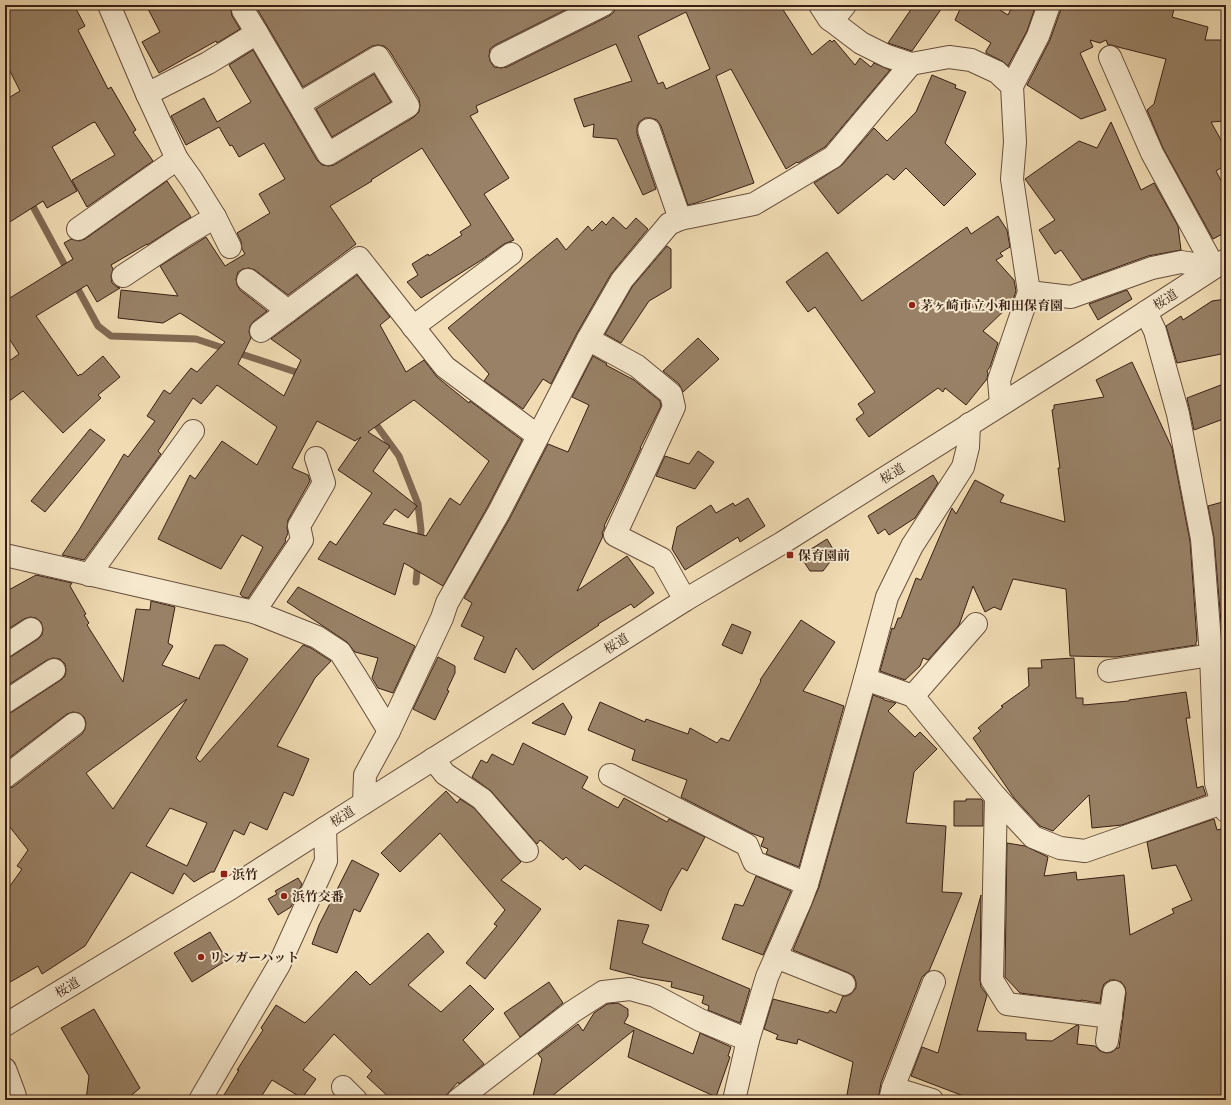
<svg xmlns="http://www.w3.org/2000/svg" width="1231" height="1105" viewBox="0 0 1231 1105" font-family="Cardo,'Noto Serif JP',serif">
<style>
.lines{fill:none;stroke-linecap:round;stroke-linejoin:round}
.stream{stroke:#816952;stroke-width:7}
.building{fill:#988166;stroke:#381f14;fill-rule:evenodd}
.minor-casing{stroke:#664e3c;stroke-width:24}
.minor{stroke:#f5e8cd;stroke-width:22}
.poi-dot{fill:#8f2418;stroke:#f5e8cd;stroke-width:1.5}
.labels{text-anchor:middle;stroke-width:4;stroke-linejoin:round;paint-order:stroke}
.street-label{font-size:13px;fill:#381f14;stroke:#f5e8cd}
.poi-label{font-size:13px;font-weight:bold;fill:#381f14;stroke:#f5e8cd;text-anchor:start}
</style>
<rect width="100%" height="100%" fill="#f0dbb2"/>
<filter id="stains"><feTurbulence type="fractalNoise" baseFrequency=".005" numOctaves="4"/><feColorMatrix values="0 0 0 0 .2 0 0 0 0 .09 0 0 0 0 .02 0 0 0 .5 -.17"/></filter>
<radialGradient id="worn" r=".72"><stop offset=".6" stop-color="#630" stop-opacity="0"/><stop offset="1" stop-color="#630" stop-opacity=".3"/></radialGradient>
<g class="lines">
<!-- stream -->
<g class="stream">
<path d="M 29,199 L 69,273"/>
<path d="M 74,282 L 98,326 L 111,336 L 196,339 L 305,375"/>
<path d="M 372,419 L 399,456 L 418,504 L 421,530 L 420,544"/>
<path d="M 416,582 L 418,562"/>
</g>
</g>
<!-- building -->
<g class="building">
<path d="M 5,5 L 74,5 L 85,26 L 78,30 L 108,89 L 111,87 L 136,130 L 133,132 L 153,161 L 87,207 L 72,180 L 115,155 L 95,122 L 92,123 L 52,147 L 77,191 L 47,208 L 43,201 L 5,225 L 5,100 L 20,91 L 5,61 Z"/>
<path d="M 146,5 L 232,5 L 231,11 L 232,16 L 240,29 L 217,43 L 216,41 L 159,73 L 142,42 L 160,32 Z"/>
<path d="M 255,5 L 575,5 L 495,45 L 490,49 L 489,56 L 490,61 L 494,67 L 501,68 L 507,67 L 609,16 L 614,12 L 615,5 L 780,5 L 812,55 L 830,40 L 832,42 L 834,40 L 855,65 L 860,58 L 871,67 L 874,63 L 890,70 L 825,147 L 798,163 L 797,162 L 786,169 L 731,69 L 716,76 L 754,183 L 696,203 L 688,205 L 661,126 L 657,120 L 651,118 L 645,118 L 639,122 L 637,127 L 637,134 L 656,189 L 643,195 L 617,139 L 593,137 L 594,124 L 584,127 L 574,99 L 632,81 L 616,44 L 476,106 L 478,112 L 470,116 L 509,178 L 484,194 L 514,240 L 504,244 L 483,259 L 421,298 L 407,282 L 418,275 L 412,264 L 428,254 L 429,256 L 462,235 L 460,232 L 471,225 L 422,148 L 371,180 L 372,181 L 330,206 L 356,244 L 288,295 L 255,270 L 249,268 L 243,269 L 238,272 L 236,279 L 237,285 L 240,290 L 267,311 L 254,321 L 250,326 L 249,332 L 251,338 L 238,364 L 284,396 L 301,360 L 271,339 L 357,275 L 390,317 L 380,325 L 406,372 L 424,360 L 437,377 L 469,403 L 470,401 L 522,440 L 488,506 L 443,586 L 404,563 L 395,595 L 318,559 L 330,541 L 336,545 L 372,493 L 338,470 L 361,437 L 355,441 L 317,421 L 292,468 L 308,475 L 310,481 L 288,520 L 287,528 L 288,533 L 285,540 L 286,541 L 248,598 L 243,597 L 240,594 L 263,547 L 242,535 L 221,569 L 158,539 L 190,475 L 195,479 L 222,441 L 257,465 L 277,427 L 217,385 L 201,404 L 193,398 L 158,451 L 161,454 L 84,560 L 62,555 L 79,530 L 124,454 L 128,457 L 155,421 L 147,416 L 164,390 L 170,394 L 191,368 L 197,372 L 225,342 L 180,313 L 163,323 L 118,318 L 121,290 L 178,296 L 160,266 L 206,237 L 225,266 L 245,254 L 242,249 L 241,241 L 237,233 L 270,213 L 259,194 L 285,179 L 264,143 L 239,157 L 232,145 L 230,146 L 219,127 L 186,145 L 171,116 L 204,98 L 217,122 L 251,102 L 229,65 L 253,50 L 317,160 L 322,165 L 329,166 L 334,165 L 414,117 L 419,112 L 420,105 L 419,99 L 389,50 L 384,46 L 378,45 L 372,46 L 303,87 ZM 686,12 L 710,69 L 666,89 L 663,82 L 658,84 L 638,36 ZM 414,400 L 489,461 L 460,505 L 450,498 L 426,536 L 383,524 L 395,509 L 408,518 L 417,506 L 373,471 L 390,446 L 368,432 Z"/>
<path d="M 914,5 L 944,5 L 912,51 L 888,43 Z"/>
<path d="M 962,5 L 992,5 L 1008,15 L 1013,5 L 1036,5 L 1027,31 L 1008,66 L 1002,61 L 986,53 L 986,51 L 991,43 L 955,20 Z"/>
<path d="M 1061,5 L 1175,5 L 1172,17 L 1208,27 L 1205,40 L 1226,40 L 1226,121 L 1211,122 L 1226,149 L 1226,165 L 1216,171 L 1226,190 L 1226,232 L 1213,239 L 1163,148 L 1147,110 L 1154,104 L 1166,59 L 1118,47 L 1112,45 L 1108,45 L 1106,40 L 1100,43 L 1090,40 L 1093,47 L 1080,53 L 1106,110 L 1081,119 L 1027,85 L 1050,40 L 1061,9 Z"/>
<path d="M 374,74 L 391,102 L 332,137 L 316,109 Z"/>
<path d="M 932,75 L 956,85 L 955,88 L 966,92 L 945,143 L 976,174 L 944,206 L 906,168 L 894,180 L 887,174 L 838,214 L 814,183 L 842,165 L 874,128 L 887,141 L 916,112 Z"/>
<path d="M 1111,122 L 1141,190 L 1154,183 L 1178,226 L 1181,250 L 1148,256 L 1082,280 L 1061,250 L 1055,254 L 1039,230 L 1055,220 L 1025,179 L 1079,141 L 1097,148 Z"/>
<path d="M 167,181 L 191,217 L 147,245 L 147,244 L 111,265 L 113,269 L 111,276 L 112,283 L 117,287 L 120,288 L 97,302 L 87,285 L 36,316 L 78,376 L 80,374 L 81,375 L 103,356 L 120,377 L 98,395 L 101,398 L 63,433 L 23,391 L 5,404 L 5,364 L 19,354 L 5,332 L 5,301 L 73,259 L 64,243 L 71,239 L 79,241 L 85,239 Z"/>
<path d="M 998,216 L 1007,230 L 1010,247 L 1000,253 L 1003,256 L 996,260 L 1014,280 L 1016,291 L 1012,303 L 983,331 L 998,343 L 990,367 L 987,371 L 988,373 L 987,379 L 966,405 L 945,388 L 943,392 L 938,388 L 869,437 L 856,419 L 864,413 L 858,404 L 875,392 L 815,307 L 808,312 L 786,282 L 827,252 L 862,301 L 967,227 L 971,234 Z"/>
<path d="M 613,217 L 626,229 L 636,218 L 648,229 L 611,274 L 577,333 L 551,384 L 543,379 L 523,409 L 484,381 L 489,374 L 448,328 L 557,238 L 566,250 L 588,226 L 592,231 L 602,221 L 606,225 Z"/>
<path d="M 667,246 L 671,249 L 671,288 L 649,301 L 621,343 L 605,334 L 632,287 Z"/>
<path d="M 1127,290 L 1132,299 L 1098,320 L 1089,304 Z"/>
<path d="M 1226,299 L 1226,353 L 1177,363 L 1166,326 L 1181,316 L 1183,320 L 1212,301 Z"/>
<path d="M 698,338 L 719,359 L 683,392 L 679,384 L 663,371 Z"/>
<path d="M 593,356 L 607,364 L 606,365 L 634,380 L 660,401 L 661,406 L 640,448 L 641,448 L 622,489 L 604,526 L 605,527 L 602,533 L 603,536 L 577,591 L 627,556 L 654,593 L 634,608 L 631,604 L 598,624 L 599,625 L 555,654 L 533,670 L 516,648 L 505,673 L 474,659 L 484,637 L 461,626 L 472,603 L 464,598 L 510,518 L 548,444 L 568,452 L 589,405 L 572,397 Z"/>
<path d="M 1132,362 L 1172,448 L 1190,541 L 1197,641 L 1196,642 L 1196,645 L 1116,657 L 1070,656 L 1066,589 L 1013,579 L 1001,610 L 994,607 L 985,612 L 973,586 L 959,625 L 928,660 L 923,658 L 920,666 L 905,680 L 880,671 L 892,628 L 894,629 L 898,618 L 901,618 L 916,578 L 921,580 L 952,508 L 956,514 L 975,480 L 1004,495 L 1000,502 L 1065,522 L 1058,468 L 1060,468 L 1052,410 L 1054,409 L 1054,405 L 1104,397 L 1096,380 Z"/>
<path d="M 1226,383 L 1226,418 L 1194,430 L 1187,398 Z"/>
<path d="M 90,429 L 105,440 L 45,512 L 31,501 Z"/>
<path d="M 698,451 L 714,462 L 695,489 L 656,476 L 665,456 L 689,464 Z"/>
<path d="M 933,475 L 938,483 L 915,518 L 889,535 L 885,529 L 878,534 L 868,516 Z"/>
<path d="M 748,498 L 765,526 L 740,542 L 738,537 L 685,570 L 672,549 L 677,527 L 711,505 L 716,513 L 733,503 L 735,506 Z"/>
<path d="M 1226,501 L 1226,633 L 1222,635 L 1214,538 L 1208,506 Z"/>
<path d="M 827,539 L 836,554 L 823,571 L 810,571 L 800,556 Z"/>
<path d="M 36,575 L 72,583 L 70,586 L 86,614 L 84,615 L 89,623 L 87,625 L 123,682 L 136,609 L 150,610 L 151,601 L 175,607 L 168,643 L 173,646 L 162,665 L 200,679 L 199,678 L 215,645 L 224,645 L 248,659 L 196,758 L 200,762 L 303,645 L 311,648 L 331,661 L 315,678 L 277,746 L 309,759 L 293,796 L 284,792 L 267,830 L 250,822 L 244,835 L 234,830 L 214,872 L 211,872 L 194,882 L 184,873 L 173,894 L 131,872 L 85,946 L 42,974 L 38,966 L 5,985 L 5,893 L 22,869 L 17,866 L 28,850 L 5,821 L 5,789 L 13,787 L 82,734 L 85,729 L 86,723 L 84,717 L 79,713 L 73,712 L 67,714 L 5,761 L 5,714 L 12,712 L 61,680 L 65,676 L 66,670 L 65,664 L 60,659 L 53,658 L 47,660 L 5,687 L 5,658 L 12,656 L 38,639 L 42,635 L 43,629 L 41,622 L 36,618 L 30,617 L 24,619 L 5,631 L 5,592 ZM 187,699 L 113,809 L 86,773 ZM 170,808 L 207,823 L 187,866 L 146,846 Z"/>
<path d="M 298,587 L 415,646 L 393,693 L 378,688 L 372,678 L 378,658 L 355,652 L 347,642 L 287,602 Z"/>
<path d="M 801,620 L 835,642 L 803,691 L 844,706 L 799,867 L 766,854 L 768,849 L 761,846 L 764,838 L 751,833 L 681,797 L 687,780 L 632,760 L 635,750 L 588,730 L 600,702 L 645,722 L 646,719 L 688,734 L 690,728 L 717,743 L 721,738 L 729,741 L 761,681 L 760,680 Z"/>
<path d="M 732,624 L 751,632 L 742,654 L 722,645 Z"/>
<path d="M 438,657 L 455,666 L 455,673 L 447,690 L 449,691 L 435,720 L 413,709 Z"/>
<path d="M 1074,658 L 1076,698 L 1083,698 L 1083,705 L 1129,701 L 1129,700 L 1186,692 L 1190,718 L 1186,718 L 1197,788 L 1203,786 L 1206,795 L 1122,825 L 1092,828 L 1089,795 L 1053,831 L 1040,826 L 1014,798 L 973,738 L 981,731 L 978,728 L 1003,707 L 1001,706 L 1029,686 L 1028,668 L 1042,668 L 1041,660 Z"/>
<path d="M 873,695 L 884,699 L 884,700 L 896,703 L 888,711 L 915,737 L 920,732 L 937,749 L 914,772 L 906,823 L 946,826 L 942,892 L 962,893 L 929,971 L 926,973 L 922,977 L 881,1083 L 878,1100 L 846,1100 L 853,1062 L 798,1039 L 797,1044 L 776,1039 L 778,1035 L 764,1029 L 773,999 L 828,1013 L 830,1010 L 836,1013 L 843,996 L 846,996 L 851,994 L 856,988 L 856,982 L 854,976 L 849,973 L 793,950 L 819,887 Z"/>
<path d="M 563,703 L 572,717 L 565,735 L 532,723 Z"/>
<path d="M 523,743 L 588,777 L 582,788 L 618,808 L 624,798 L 667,822 L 669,819 L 705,837 L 687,871 L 682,868 L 669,890 L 661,911 L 585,865 L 580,870 L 566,857 L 563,860 L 540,840 L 537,844 L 491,791 L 472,777 L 481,760 L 487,763 L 492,754 L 513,765 Z"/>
<path d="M 446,791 L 457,803 L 460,799 L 474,808 L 518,859 L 521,862 L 501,880 L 541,909 L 514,944 L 485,979 L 466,963 L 497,926 L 494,924 L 505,910 L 440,833 L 400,872 L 381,853 Z"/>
<path d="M 966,799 L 981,799 L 983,801 L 983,826 L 954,826 L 954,801 L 966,801 Z"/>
<path d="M 1214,819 L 1217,830 L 1226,828 L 1226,1100 L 974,1100 L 911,1076 L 922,1047 L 938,1053 L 981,895 L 980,980 L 981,987 L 987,995 L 977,1031 L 1026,1033 L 1026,1040 L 1052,1041 L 1077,1025 L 1079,1026 L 1077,1044 L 1095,1046 L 1100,1051 L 1106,1053 L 1112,1052 L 1117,1048 L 1119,1048 L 1126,994 L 1125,987 L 1121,982 L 1115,980 L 1110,980 L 1104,984 L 1102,990 L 1100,1003 L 1081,1000 L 1081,1001 L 1020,993 L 1005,977 L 1007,843 L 1025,846 L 1048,857 L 1044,876 L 1076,872 L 1077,880 L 1124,875 L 1130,935 L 1174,913 L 1172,909 L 1192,900 L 1176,865 L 1152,869 L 1147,842 Z"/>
<path d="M 352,860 L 379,874 L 360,912 L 354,909 L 337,953 L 312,944 L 319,925 Z"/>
<path d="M 756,876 L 791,891 L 763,955 L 722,939 L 735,904 L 743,906 Z"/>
<path d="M 298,878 L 302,884 L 291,907 L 278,915 L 268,899 L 277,894 L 275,891 Z"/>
<path d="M 618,920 L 649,925 L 642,943 L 750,989 L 740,1023 L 708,1010 L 709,1006 L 702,1003 L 704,996 L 671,987 L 672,982 L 640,977 L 610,969 Z"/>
<path d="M 210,932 L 227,960 L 192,982 L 174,953 Z"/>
<path d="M 428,933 L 444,952 L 408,985 L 441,1012 L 470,985 L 494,1009 L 463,1040 L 484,1064 L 459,1084 L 458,1082 L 442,1100 L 392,1100 L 367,1077 L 372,1071 L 334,1034 L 303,1070 L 316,1079 L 302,1098 L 272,1080 L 259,1100 L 221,1100 L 239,1070 L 237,1070 L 263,1030 L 261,1028 L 276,1005 L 305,1023 L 356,971 L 370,985 Z"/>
<path d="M 549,982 L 563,1003 L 520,1037 L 504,1013 Z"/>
<path d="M 618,1003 L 628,1009 L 628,1016 L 624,1023 L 693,1054 L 700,1033 L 731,1047 L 728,1056 L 730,1057 L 716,1097 L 628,1057 L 634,1030 L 547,1100 L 532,1100 L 542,1059 L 538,1054 L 578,1024 L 583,1031 L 594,1013 L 607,1004 Z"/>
<path d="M 94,1009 L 140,1088 L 126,1100 L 86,1100 L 89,1076 L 61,1028 Z"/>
</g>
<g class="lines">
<!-- minor casing -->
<g class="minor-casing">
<g id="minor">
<path d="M 109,5 L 147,94 L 177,159 L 192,180 L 215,217 L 185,235 L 123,276"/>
<path d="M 820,5 L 829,19 L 832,21 L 861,43 L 887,56 L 911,64 L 949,57 L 971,60 L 997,72 L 1012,86 L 1015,142 L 1012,179 L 1029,292 L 999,380 L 1001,404"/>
<path d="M 243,10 L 257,33"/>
<path d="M 832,21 L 845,5"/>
<path d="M 501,56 L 603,5"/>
<path d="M 1110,57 L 1152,153 L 1214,267"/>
<path d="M 1012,86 L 1038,36 L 1049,5"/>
<path d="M 147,94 L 208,63 L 257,33 L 328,154 L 408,106 L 378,57 L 299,104"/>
<path d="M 649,130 L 680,219"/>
<path d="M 215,217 L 230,247"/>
<path d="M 78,229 L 177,159"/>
<path d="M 248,280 L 288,311"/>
<path d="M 1029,292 L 1071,297 L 1152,268 L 1181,262 L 1214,267"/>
<path d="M 1146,312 L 1155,331 L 1178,414 L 1202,539 L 1211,655 L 1216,783 L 1222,803 L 1226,811"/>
<path d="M 413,327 L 511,254"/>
<path d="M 261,331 L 359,258 L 445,367 L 538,436"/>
<path d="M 588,339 L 637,366 L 671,394 L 674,407 L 615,535 L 662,559 L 685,600"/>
<path d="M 5,555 L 254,612 L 317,637 L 340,652 L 356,677 L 389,731"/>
<path d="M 89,575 L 193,431"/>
<path d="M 254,612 L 302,540 L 299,526 L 324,483 L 316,458"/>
<path d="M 5,646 L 31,629"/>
<path d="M 1109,671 L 1211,655"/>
<path d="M 865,679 L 913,696 L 996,797 L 1033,837 L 1060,848 L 1085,851 L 1222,803"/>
<path d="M 913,696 L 976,624"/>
<path d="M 5,702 L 54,670"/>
<path d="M 433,759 L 445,774 L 482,799 L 527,851"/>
<path d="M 610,775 L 747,845 L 754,862 L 807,884"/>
<path d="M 5,777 L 74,724"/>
<path d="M 996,797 L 992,980 L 1007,1004 L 1111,1017"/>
<path d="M 364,803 L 365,775 L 389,731 L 442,618 L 447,603 L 499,512 L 588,339 L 622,280 L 669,224 L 680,219 L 754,204 L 833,157 L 911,64"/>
<path d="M 776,957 L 844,984"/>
<path d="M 5,1025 L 231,888 L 364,803 L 685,600 L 782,543 L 1086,351 L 1226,260"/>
<path d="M 1107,1041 L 1114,992"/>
<path d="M 5,1069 L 14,1093 L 16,1100"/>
<path d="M 343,1087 L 356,1100"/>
<path d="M 893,1088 L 932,1100"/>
<path d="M 200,1100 L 279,965 L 326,861 L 325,828"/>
<path d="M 458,1100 L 572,1012 L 603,992 L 630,989 L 655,996 L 700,1020 L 748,1040"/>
<path d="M 734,1100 L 748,1040 L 767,977 L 801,900 L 807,884 L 865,679 L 887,597 L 912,546 L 963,467 L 968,447 L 969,424"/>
<path d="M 890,1100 L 893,1088 L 934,982"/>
</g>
</g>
<!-- minor -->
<use href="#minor" class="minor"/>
</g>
<!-- markers -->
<g class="poi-dot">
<circle cx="912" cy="305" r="4"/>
<rect x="786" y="551" width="8" height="8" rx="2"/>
<rect x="220" y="870" width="8" height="8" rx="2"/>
<circle cx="284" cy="896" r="4"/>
<circle cx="201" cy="957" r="4"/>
</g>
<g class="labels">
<!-- street labels -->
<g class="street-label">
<text transform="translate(1165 299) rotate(-33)" y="5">桜道</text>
<text transform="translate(892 473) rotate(-32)" y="5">桜道</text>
<text transform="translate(616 643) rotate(-32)" y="5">桜道</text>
<text transform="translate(342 816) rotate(-33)" y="5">桜道</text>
<text transform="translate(67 987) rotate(-31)" y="5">桜道</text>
</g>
<!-- poi labels -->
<g class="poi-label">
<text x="920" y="310">茅ヶ崎市立小和田保育園</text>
<text x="798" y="560">保育園前</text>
<text x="232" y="879">浜竹</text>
<text x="292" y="901">浜竹交番</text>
<text x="209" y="962">リンガーハット</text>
</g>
</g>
<!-- margin -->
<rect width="1231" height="1105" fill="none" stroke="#f0dbb2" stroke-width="20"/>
<rect x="6" y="6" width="1219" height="1093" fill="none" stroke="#381f14" stroke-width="2"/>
<rect x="10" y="10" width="1211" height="1085" fill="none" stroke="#381f14"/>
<rect width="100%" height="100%" filter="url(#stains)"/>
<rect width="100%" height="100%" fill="url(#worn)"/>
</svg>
